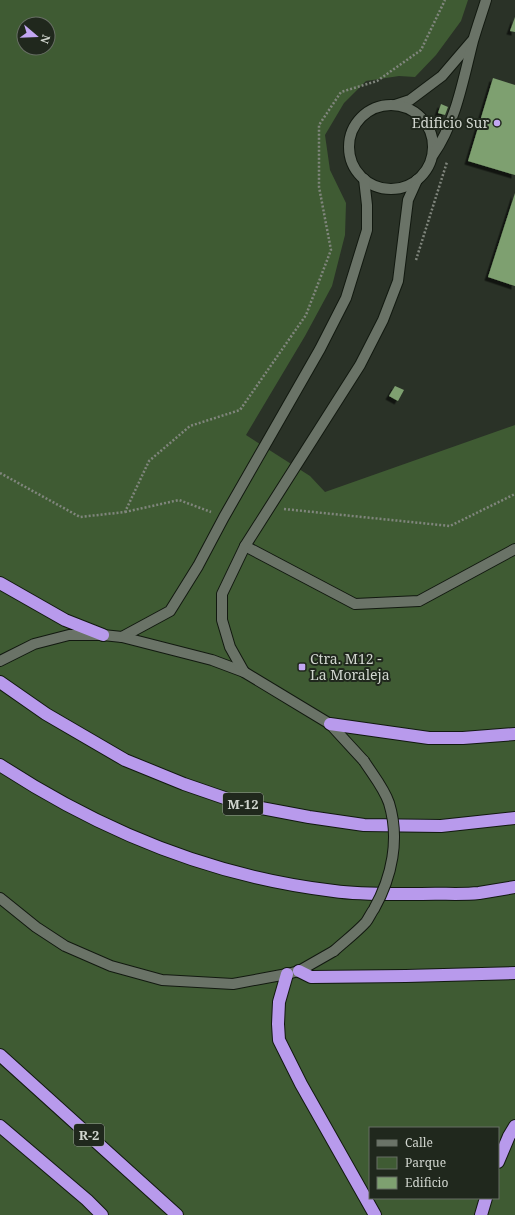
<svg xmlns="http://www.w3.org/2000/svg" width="515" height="1215" viewBox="0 0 515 1215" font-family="'Noto Serif',serif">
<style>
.green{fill:#3f5b33;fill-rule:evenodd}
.building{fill:#7ea070;filter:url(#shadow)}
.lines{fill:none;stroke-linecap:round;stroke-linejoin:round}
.minor-casing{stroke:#121910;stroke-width:12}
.highway-casing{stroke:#121910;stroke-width:14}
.path{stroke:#80867d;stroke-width:2.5;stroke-dasharray:2 2;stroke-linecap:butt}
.minor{stroke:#6a7367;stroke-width:10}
.highway{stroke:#b89aec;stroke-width:12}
.minor-bridge-casing{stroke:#121910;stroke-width:12;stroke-linecap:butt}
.minor-bridge{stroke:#6a7367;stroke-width:10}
.poi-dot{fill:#c2a7f2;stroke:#20281d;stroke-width:1.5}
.labels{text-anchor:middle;stroke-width:4;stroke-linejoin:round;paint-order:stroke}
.shield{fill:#20281d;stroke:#9ca29a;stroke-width:1}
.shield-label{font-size:13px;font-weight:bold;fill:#d1d6cf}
.poi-label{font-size:14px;fill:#d1d6cf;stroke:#20281d;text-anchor:end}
</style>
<defs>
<filter id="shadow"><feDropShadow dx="-3.5" dy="3.5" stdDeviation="0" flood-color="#0009"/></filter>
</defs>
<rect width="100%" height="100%" fill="#2a3227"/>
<!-- green -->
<path class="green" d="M 0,0 L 468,0 L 461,21 L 436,55 L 415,77 L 399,76 L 366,81 L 344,103 L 325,135 L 330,170 L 346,203 L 345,235 L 332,286 L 305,336 L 246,435 L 310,476 L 325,492 L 515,425 L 515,1215 L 0,1215 ZM 24,24 L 48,24 L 48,48 L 24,48 ZM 370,1128 L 498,1128 L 498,1198 L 370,1198 Z"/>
<!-- building -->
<g class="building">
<path d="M 515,17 L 515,32 L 510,31 Z"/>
<path d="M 493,78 L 515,85 L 515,175 L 468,161 Z"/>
<path d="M 441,104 L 448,107 L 445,115 L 438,113 Z"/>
<path d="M 515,193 L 515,286 L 488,277 Z"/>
<path d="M 395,386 L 404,390 L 398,401 L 389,396 Z"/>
</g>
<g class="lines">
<!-- minor casing -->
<g class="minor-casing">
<g id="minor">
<path d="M 395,105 L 410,100 L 442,76 L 472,41"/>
<circle cx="391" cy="147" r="42"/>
<path d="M 433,155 C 456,122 463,80 473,41 C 477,27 482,13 486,0"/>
<path d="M 245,546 L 355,604 L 419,601 L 515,549"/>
<path d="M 122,637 L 170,611 L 198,566 L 224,517 L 320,349 L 346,298 L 367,230 L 367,205 L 364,179"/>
<path d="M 0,661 L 34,644 L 69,635 L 103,635 L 122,637 L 212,660 L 244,672 L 330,724 L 364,761"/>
<path d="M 244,672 L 230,647 L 222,620 L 222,594 L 245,546 L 360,365 L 383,320 L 398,281 L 408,200 L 417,180"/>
<path d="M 0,898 L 36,927 L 65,946 L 111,966 L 162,980 L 233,984 L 287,974 L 299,971 L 334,951"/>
</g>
</g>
<!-- highway casing -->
<g class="highway-casing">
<g id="highway">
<path d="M 0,583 L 65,620 L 103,635"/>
<path d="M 0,682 L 46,714 L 125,760 L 184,784 L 245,805 L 309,817 L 364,825 L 441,826 L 515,818"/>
<path d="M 330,724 L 429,738 L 463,738 L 515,734"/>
<path d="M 0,765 C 101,831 214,877 334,891 C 361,895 394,894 422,894 C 440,893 460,895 479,893 C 491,891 503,889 515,887"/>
<path d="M 299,971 L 311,977 L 406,976 L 515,973"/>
<path d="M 287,974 L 279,1002 L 278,1024 L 279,1040 L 301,1084 L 375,1215"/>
<path d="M 0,1055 L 177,1215"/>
<path d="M 0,1126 L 87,1200 L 102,1215"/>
<path d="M 498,1162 L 509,1136 L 515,1126"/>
<path d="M 481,1215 L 486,1198"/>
</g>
</g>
<!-- path -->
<g class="path">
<path d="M 416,260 L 447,162"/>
<path d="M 0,473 L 80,517 L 125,512 L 149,461 L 190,426 L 240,410 L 306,315 L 331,250 L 319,187 L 319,125 L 341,92 L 377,81 L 421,50 L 445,0"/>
<path d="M 284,509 L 450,526 L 515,494"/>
<path d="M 125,512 L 179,500 L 211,512"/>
</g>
<!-- minor -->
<use href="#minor" class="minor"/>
<!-- highway -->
<use href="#highway" class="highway"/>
<!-- minor-bridge casing -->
<g class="minor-bridge-casing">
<path id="minor-bridge" d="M 334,951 C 345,941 357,932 366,922 C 369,918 371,913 374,909 C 392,877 400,839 389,803 C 384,788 373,775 364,761"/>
</g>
<!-- minor-bridge -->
<use href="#minor-bridge" class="minor-bridge"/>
</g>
<!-- markers -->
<g class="poi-dot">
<circle cx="497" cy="123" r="4"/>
<rect x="298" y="663" width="8" height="8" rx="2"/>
</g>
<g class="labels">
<!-- shield labels -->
<g class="shield">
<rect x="223" y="793" width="40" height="22" rx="3"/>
<rect x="74" y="1124" width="30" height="22" rx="3"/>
</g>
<g class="shield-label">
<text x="243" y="809">M-12</text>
<text x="89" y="1140">R-2</text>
</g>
<!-- poi labels -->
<g class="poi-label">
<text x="489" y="128">Edificio Sur</text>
<text x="310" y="664" text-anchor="start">Ctra. M12 -<tspan x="310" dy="16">La Moraleja</tspan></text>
</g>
</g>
<!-- legend -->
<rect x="369" y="1127" width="130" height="72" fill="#20281d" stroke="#676e64"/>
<rect x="377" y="1140" width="20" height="6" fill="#6a7367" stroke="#676e64"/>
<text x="405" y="1147" font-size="12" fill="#d1d6cf">Calle</text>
<rect x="377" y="1157" width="20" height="12" fill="#3f5b33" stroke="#676e64"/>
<text x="405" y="1167" font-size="12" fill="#d1d6cf">Parque</text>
<rect x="377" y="1177" width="20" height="12" fill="#7ea070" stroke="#676e64"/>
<text x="405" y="1187" font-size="12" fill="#d1d6cf">Edificio</text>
<!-- north arrow -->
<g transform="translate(36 36) rotate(109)"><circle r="19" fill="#20281d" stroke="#676e64"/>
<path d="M0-3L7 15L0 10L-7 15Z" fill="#c2a7f2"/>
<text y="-6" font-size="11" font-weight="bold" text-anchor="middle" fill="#d1d6cf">N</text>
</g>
</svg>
